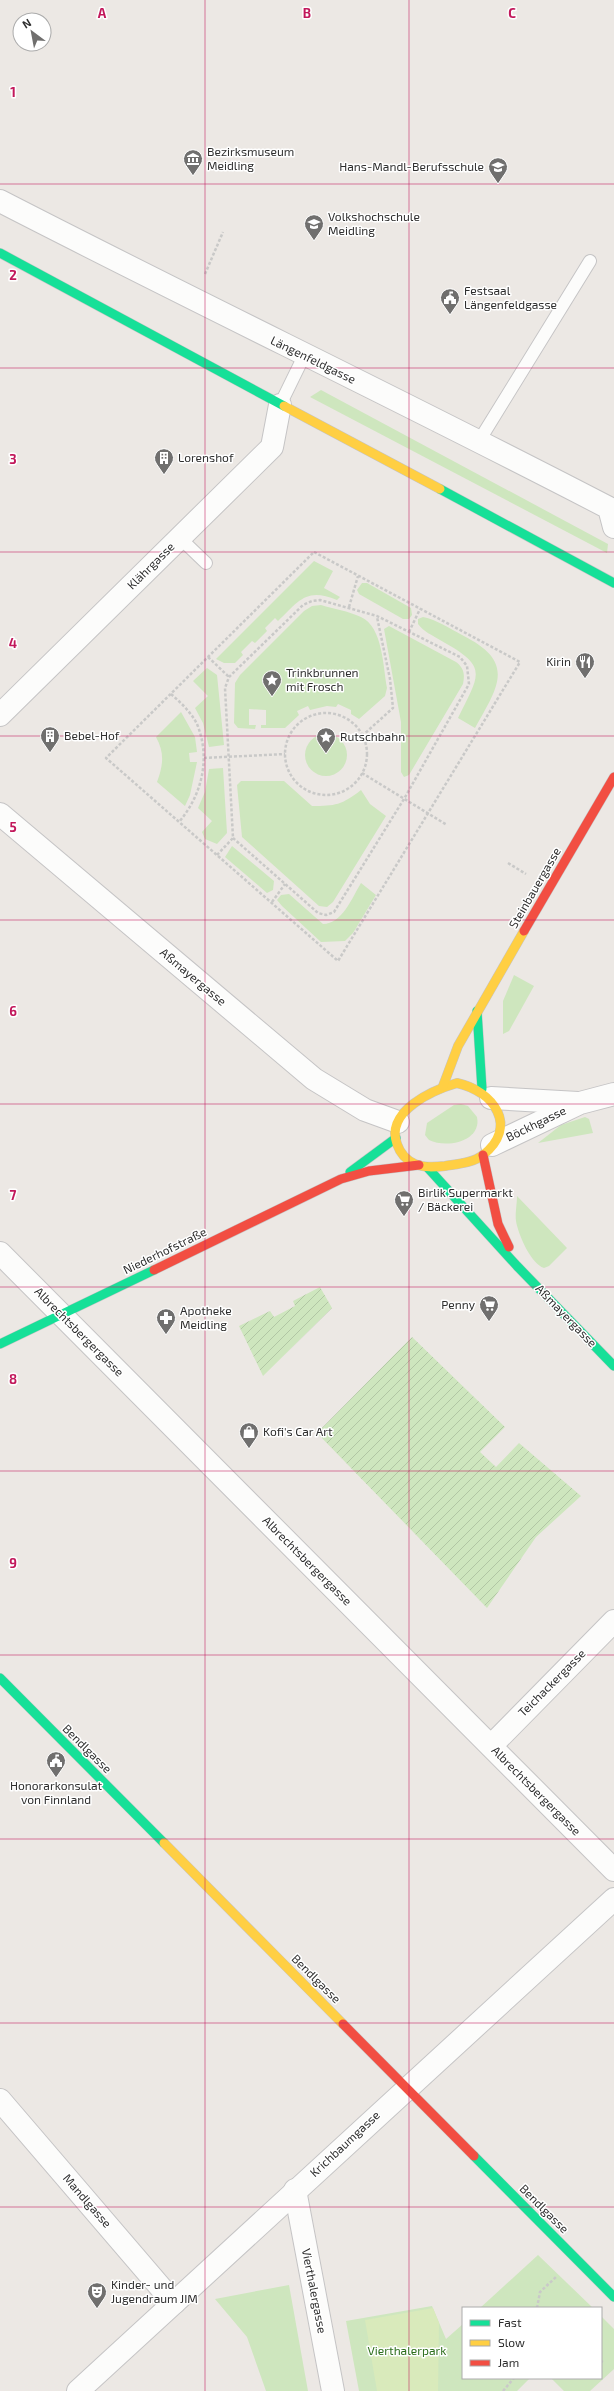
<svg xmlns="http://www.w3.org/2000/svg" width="614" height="2391" viewBox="0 0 614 2391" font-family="'Exo 2',sans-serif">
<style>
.grass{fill:#cee6be}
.garden{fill:url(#garden-furrows)}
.pitch{fill:#d9eabb}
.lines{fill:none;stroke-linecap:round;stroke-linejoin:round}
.lane-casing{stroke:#c5c4c5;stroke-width:14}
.street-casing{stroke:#c5c4c5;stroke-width:24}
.fast-casing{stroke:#c5c4c5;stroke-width:10}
.slow-casing{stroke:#c5c4c5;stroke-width:10}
.jam-casing{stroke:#c5c4c5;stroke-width:10}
.path{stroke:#c9c9c8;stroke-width:2.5;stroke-dasharray:3 2;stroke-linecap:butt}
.lane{stroke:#fcfcfb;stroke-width:12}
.street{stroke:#fcfcfb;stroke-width:22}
.fast{stroke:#16e098;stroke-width:9}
.slow{stroke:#ffcf43;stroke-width:9}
.jam{stroke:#f24e42;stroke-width:9}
.grid{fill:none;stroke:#c2185b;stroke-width:1;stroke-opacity:0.55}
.labels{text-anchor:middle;stroke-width:3;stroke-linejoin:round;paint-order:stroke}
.poi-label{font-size:12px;fill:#2e2e2e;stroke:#fff;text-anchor:start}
.street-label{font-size:12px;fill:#2e2e2e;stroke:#fff}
.park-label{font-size:12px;fill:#2c6e1b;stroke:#fff}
.grid-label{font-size:13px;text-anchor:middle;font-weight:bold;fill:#c2185b;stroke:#fff;stroke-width:3;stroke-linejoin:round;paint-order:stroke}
</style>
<defs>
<pattern id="garden-furrows" width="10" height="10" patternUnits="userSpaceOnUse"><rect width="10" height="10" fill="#cee6be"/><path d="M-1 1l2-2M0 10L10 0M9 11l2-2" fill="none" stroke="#b1c6a4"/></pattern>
</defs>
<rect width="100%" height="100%" fill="#ece8e4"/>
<!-- grass -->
<g class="grass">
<path d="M 321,390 L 608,544 L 607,553 L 310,397 Z"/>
<path d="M 314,561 L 333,571 L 324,588 L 340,597 L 337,600 C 306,587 299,601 278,621 L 275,618 L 265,628 L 267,631 L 255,643 L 252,641 L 241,652 L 243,655 L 235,663 L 224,663 L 216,659 Z"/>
<path d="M 362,583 L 367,583 L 411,608 L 412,615 L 409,619 L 403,619 L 359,594 L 357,590 Z"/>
<path d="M 321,605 C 334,609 348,611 361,617 C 383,627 383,667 387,688 L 385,696 L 359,719 L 351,714 L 351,710 L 338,704 L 336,707 L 327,706 L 310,710 L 308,706 L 297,711 L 299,715 L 285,728 L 261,728 L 261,725 L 266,725 L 266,710 L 249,709 L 249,725 L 256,725 L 255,729 L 238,728 L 234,723 L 235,683 L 240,675 L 304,611 L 312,606 Z"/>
<path d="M 423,617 C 437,620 449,628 462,635 C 516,662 499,685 475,728 L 458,718 C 480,673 489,667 440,640 C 432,635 424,632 418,624 L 418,619 Z"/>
<path d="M 389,626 L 456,662 C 464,668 465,674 463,684 L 409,775 L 404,777 L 401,772 L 401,722 L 384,629 Z"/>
<path d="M 207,668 L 217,675 L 224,745 L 209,747 L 203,723 L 195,708 L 208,696 L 193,681 Z"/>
<path d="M 181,712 L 195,737 L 197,752 L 189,753 L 190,762 L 197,762 L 190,795 L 185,806 L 157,782 C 163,766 165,753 156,737 Z"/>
<circle cx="326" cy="755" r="21"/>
<path d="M 223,768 L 227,833 L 217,844 L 205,839 L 202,832 L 212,821 L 198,808 L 205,792 L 209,769 Z"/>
<path d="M 241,781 L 284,781 L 312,806 C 335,806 342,805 361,790 L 370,804 L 386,816 L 333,902 L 327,907 L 319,906 L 242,837 L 237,785 Z"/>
<path d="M 232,846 L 274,881 L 273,890 L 267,893 L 225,857 Z"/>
<path d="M 361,883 L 376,895 L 353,933 L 345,941 L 321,942 L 282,906 L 277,900 L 281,895 L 289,894 L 323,924 C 342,924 352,898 361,883 Z"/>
<path d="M 514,975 L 534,986 L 509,1031 L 503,1034 L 503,1001 Z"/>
<path d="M 461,1104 L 468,1106 L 477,1117 C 482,1141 447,1149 429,1140 L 425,1135 L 427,1123 L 454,1105 Z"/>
<path d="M 585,1117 L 589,1119 L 593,1133 L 538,1143 L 561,1125 Z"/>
<path d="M 517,1196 L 567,1248 L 549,1266 L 544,1268 C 531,1264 518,1234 516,1221 C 515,1213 517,1204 517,1196 Z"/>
<path d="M 538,2255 L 593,2308 L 480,2308 Z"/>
<path d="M 289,2285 L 308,2391 L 266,2391 L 247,2337 L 215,2299 Z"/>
<path d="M 432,2306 L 446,2339 L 463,2324 L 463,2378 L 530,2378 L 517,2391 L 359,2391 L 346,2321 Z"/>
<path d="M 601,2316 L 614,2329 L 614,2369 L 590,2391 L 564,2391 L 551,2378 L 601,2378 Z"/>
</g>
<!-- garden -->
<g class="garden">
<path d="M 320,1287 L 332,1308 L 263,1376 L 239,1326 L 270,1311 L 274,1317 L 295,1306 L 293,1301 Z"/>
<path d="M 412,1337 L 505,1427 L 480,1452 L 496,1467 L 519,1443 L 581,1496 L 536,1537 L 487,1608 L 317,1433 Z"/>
</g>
<!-- pitch -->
<path class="pitch" d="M 433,2308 L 439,2323 L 438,2391 L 377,2391 L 365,2320 Z"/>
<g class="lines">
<!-- lane casing -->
<g class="lane-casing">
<g id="lane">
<path d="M 280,405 L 304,356"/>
<path d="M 479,441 L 590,261"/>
<path d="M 180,538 L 206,563"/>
</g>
</g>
<!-- street casing -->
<g class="street-casing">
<g id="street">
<path d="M 0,201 C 202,305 407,403 609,508 L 614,527"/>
<path d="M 0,715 L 272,447 L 280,405"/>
<path d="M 0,814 L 314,1079 L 365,1110 L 398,1122"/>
<path d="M 491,1098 L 578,1103"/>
<path d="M 492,1145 L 580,1103 L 614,1094"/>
<path d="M 0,1253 L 614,1870"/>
<path d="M 491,1746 L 614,1621"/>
<path d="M 0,2100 L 174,2303"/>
<path d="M 295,2190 L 333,2391"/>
<path d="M 78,2391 L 614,1899"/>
</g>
</g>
<!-- fast casing -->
<g class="fast-casing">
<g id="fast">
<path d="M 0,253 L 284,406"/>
<path d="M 440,489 L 614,583"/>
<path d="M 477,1011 L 482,1089"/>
<path d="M 427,1167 L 517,1266 L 614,1366"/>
<path d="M 350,1172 L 396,1138"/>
<path d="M 0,1344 L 154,1270"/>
<path d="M 0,1678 L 164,1843"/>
<path d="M 474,2156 L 614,2297"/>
</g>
</g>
<!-- slow casing -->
<g class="slow-casing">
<g id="slow">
<path d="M 284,406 L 440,489"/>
<path d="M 457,1083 C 494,1091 519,1127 483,1155 C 473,1163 457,1164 445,1166 C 435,1167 424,1168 415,1164 C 406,1160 400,1153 397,1144 C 385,1111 433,1090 457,1083 Z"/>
<path d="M 443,1086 L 458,1046 L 524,931"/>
<path d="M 164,1843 L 343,2024"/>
</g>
</g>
<!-- jam casing -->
<g class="jam-casing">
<g id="jam">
<path d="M 524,931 L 614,777"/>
<path d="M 483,1155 L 498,1224 L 509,1247"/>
<path d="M 154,1270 L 341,1179 L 369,1171 L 419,1165"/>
<path d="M 343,2024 L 474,2156"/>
</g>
</g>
<!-- path -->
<g class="path">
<path d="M 205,274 L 223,232"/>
<path d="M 314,552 L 520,662 L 338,961 L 106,758 Z"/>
<path d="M 349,607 L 358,576"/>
<path d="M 409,632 L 420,609"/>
<path d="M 208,657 L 229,677"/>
<path d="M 171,694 C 181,703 191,712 197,724 C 211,758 202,795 179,822"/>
<circle cx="326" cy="754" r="41"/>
<path d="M 362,736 L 393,708 L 390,679 L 377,617"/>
<path d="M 204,758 L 285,754"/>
<path d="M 362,773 L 447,825"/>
<path d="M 217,855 L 233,838 L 225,688 L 229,677 L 303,605 L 312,601 L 320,600 L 377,616 L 460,657 L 467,666 L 469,684 L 404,799 L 334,912 L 326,915 L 318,913 L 233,838"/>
<path d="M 508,863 L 526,874"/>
<path d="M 272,902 L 285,884"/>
<path d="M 537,2308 L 540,2292 L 557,2276"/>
<path d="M 601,2361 L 603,2362"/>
<path d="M 503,2391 L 514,2378"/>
</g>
<!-- lane -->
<use href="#lane" class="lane"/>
<!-- street -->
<use href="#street" class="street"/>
<!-- fast -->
<use href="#fast" class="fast"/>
<!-- slow -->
<use href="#slow" class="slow"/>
<!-- jam -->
<use href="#jam" class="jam"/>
</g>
<!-- grid -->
<path class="grid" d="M 205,0 L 205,2391M 409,0 L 409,2391M 0,184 L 614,184M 0,368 L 614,368M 0,552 L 614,552M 0,736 L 614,736M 0,920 L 614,920M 0,1104 L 614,1104M 0,1287 L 614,1287M 0,1471 L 614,1471M 0,1655 L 614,1655M 0,1839 L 614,1839M 0,2023 L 614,2023M 0,2207 L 614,2207"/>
<!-- icons -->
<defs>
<g id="museum-pin" transform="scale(1)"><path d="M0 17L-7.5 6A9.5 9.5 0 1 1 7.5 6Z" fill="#706f6e" stroke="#fff"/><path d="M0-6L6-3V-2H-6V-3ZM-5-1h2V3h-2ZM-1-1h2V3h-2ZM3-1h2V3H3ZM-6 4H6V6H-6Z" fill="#fff"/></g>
<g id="school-pin" transform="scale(1)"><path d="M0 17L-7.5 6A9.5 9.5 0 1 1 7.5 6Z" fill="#706f6e" stroke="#fff"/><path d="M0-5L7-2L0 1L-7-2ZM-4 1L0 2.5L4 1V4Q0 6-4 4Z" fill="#fff"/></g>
<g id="civic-pin" transform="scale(1)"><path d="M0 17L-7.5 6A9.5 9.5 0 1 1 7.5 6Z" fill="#706f6e" stroke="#fff"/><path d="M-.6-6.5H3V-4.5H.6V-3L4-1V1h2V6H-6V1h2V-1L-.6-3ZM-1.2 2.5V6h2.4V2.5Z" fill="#fff"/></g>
<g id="building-pin" transform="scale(1)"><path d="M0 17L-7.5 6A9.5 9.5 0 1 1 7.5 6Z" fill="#706f6e" stroke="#fff"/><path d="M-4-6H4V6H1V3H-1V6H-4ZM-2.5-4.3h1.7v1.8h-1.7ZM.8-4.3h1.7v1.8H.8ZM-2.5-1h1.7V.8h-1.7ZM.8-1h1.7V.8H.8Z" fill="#fff"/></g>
<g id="restaurant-pin" transform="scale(1)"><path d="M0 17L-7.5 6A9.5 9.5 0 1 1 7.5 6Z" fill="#706f6e" stroke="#fff"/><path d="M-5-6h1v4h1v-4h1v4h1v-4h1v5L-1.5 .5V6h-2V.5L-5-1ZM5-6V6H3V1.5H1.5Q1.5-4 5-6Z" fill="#fff"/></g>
<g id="sight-pin" transform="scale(1)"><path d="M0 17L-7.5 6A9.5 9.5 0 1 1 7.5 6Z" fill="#706f6e" stroke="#fff"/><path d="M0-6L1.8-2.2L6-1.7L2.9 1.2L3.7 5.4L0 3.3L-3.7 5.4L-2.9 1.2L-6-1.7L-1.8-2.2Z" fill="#fff"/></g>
<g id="supermarket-pin" transform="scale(1)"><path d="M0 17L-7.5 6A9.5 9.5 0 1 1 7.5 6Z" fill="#706f6e" stroke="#fff"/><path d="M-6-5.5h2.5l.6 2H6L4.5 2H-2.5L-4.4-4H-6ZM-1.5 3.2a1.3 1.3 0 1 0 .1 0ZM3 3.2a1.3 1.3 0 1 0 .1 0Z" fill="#fff"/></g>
<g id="pharmacy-pin" transform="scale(1)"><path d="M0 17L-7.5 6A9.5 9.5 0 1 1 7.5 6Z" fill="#706f6e" stroke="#fff"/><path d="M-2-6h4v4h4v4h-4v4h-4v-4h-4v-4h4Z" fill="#fff"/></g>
<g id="shop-pin" transform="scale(1)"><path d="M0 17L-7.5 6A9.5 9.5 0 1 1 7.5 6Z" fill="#706f6e" stroke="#fff"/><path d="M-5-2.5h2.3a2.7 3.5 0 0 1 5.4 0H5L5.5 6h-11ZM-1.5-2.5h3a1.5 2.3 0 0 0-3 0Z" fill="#fff"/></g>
<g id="theatre-pin" transform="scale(1)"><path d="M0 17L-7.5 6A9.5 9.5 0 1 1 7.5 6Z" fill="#706f6e" stroke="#fff"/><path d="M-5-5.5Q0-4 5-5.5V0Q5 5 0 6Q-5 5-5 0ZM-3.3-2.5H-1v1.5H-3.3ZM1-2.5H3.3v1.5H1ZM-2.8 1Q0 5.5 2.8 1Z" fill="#fff"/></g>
</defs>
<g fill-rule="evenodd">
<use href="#museum-pin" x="193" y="159"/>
<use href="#school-pin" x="498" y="167"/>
<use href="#school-pin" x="314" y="224"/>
<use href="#civic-pin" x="450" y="298"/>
<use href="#building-pin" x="164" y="458"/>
<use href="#restaurant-pin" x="585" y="662"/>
<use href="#sight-pin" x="272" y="680"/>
<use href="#building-pin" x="50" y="736"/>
<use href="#sight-pin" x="326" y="737"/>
<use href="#supermarket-pin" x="404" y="1200"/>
<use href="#supermarket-pin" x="489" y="1305"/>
<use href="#pharmacy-pin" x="166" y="1318"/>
<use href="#shop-pin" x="249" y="1432"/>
<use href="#civic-pin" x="56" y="1761"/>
<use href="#theatre-pin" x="97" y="2292"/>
</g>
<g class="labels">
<!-- poi labels -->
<g class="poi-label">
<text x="207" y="156">Bezirksmuseum<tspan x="207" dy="14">Meidling</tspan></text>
<text x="484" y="171" text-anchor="end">Hans-Mandl-Berufsschule</text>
<text x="328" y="221">Volkshochschule<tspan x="328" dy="14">Meidling</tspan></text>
<text x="464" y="295">Festsaal<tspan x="464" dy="14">Längenfeldgasse</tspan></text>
<text x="178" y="462">Lorenshof</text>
<text x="571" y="666" text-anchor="end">Kirin</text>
<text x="286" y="677">Trinkbrunnen<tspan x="286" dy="14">mit Frosch</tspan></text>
<text x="64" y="740">Bebel-Hof</text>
<text x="340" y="741">Rutschbahn</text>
<text x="418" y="1197">Birlik Supermarkt<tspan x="418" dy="14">/ Bäckerei</tspan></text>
<text x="475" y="1309" text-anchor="end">Penny</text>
<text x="180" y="1315">Apotheke<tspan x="180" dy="14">Meidling</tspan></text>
<text x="263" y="1436">Kofi's Car Art</text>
<text x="56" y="1790" text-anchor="middle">Honorarkonsulat<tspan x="56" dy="14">von Finnland</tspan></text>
<text x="111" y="2289">Kinder- und<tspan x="111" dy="14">Jugendraum JIM</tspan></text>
</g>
<!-- street labels -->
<g class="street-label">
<text transform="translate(313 360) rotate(26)" y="4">Längenfeldgasse</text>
<text transform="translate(151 566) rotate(-45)" y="4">Klährgasse</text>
<text transform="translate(535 888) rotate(-60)" y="4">Steinbauergasse</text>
<text transform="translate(193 977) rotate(40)" y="4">Aßmayergasse</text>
<text transform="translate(536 1124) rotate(-26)" y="4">Böckhgasse</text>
<text transform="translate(165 1251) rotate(-26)" y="4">Niederhofstraße</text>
<text transform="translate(566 1316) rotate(46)" y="4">Aßmayergasse</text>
<text transform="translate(79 1332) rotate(45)" y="4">Albrechtsbergergasse</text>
<text transform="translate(307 1561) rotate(45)" y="4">Albrechtsbergergasse</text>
<text transform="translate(552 1683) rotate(-45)" y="4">Teichackergasse</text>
<text transform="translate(87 1749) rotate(45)" y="4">Bendlgasse</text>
<text transform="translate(536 1791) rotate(45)" y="4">Albrechtsbergergasse</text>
<text transform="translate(316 1979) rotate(45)" y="4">Bendlgasse</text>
<text transform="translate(345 2144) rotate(-43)" y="4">Krichbaumgasse</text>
<text transform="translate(87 2201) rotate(49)" y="4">Mandlgasse</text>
<text transform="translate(544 2209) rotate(45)" y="4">Bendlgasse</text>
<text transform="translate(314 2291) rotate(79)" y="4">Vierthalergasse</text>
</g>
<!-- park labels -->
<g class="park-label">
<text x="407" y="2355">Vierthalerpark</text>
</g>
</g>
<g class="grid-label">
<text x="102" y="18">A</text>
<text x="307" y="18">B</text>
<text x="512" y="18">C</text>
<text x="13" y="97">1</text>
<text x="13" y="280">2</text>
<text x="13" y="464">3</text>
<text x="13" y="648">4</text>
<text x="13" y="832">5</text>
<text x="13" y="1016">6</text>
<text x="13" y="1200">7</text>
<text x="13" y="1384">8</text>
<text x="13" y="1568">9</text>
</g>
<!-- legend -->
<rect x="462" y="2307" width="140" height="72" fill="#ffffff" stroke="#ababab"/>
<rect x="470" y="2320" width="20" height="6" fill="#16e098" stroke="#ababab"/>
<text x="498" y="2327" font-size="12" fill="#2e2e2e">Fast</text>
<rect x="470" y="2340" width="20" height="6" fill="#ffcf43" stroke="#ababab"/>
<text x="498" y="2347" font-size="12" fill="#2e2e2e">Slow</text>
<rect x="470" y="2360" width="20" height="6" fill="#f24e42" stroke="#ababab"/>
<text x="498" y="2367" font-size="12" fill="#2e2e2e">Jam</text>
<!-- north arrow -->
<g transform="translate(32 32) rotate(328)"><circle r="19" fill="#ffffff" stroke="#ababab"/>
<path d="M0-3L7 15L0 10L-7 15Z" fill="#706f6e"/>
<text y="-6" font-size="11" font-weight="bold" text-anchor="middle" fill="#2e2e2e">N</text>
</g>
</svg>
